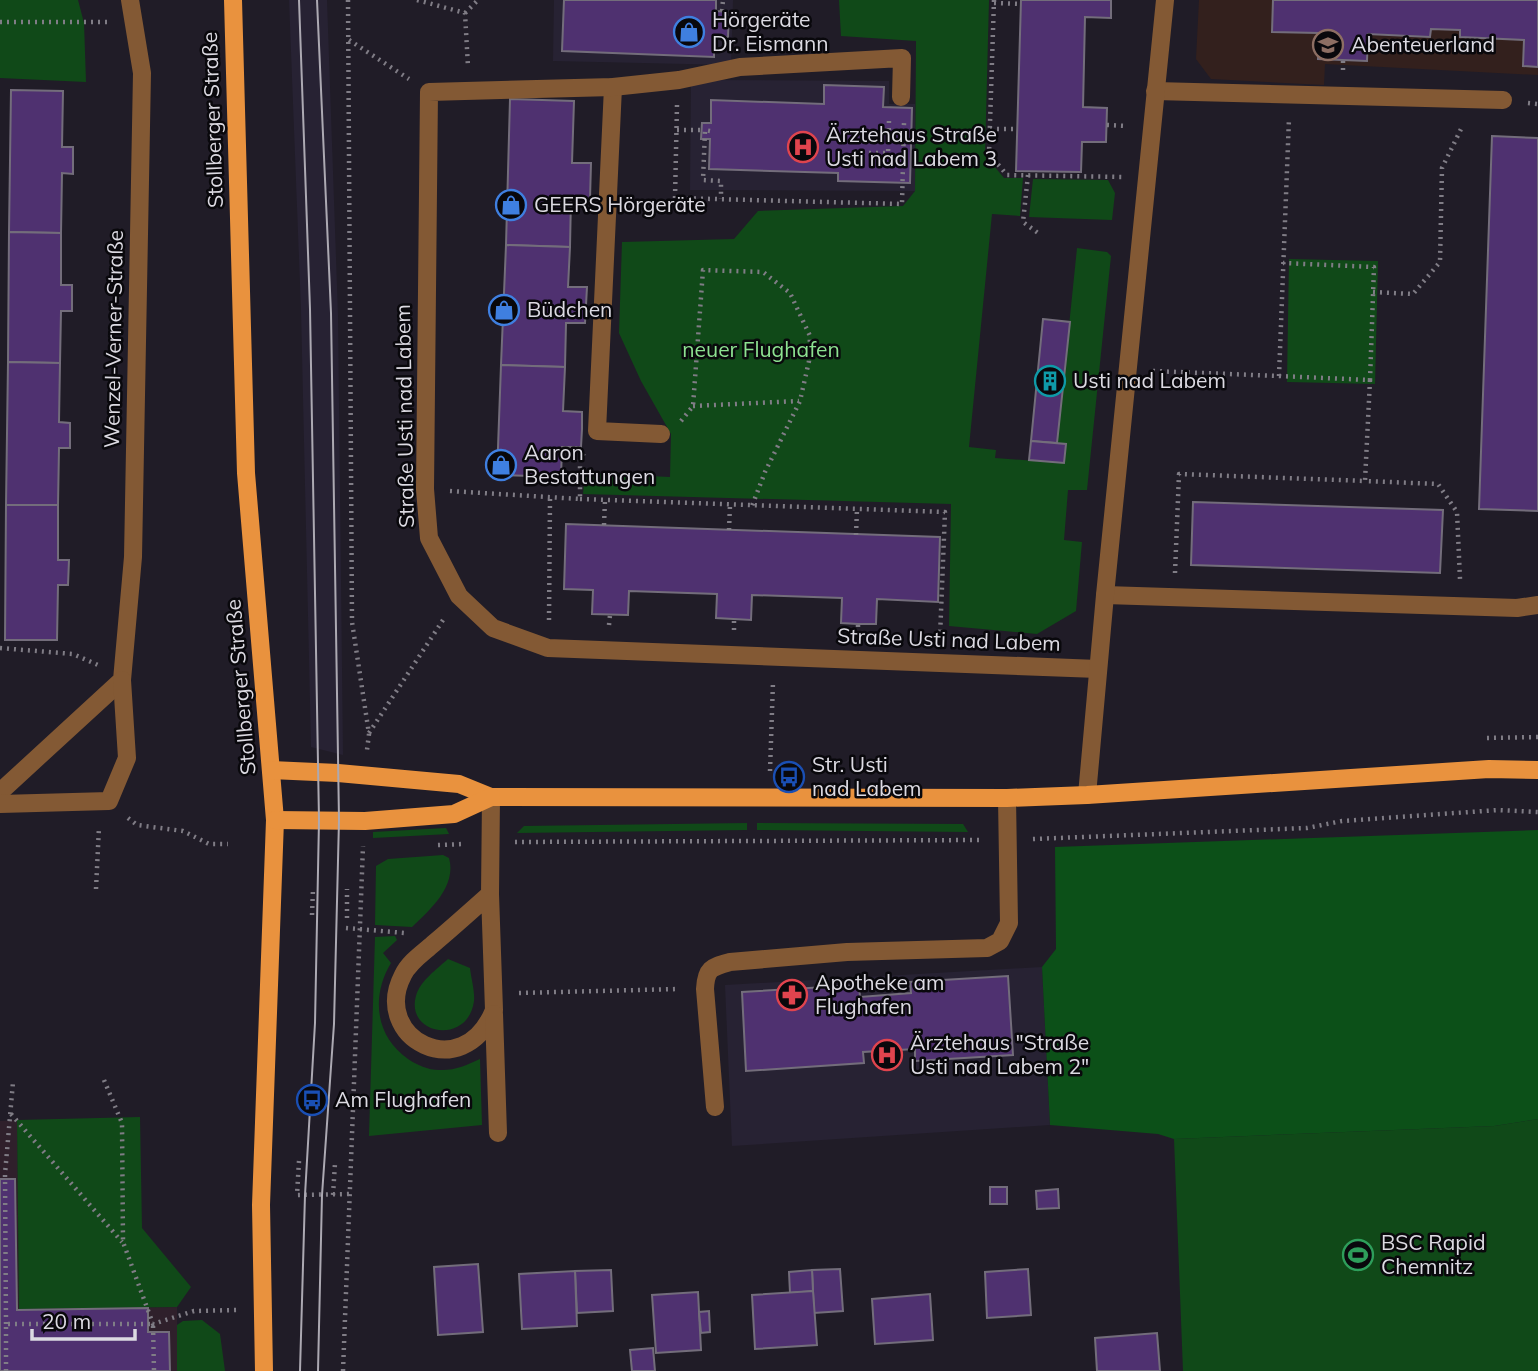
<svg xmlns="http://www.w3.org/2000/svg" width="1538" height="1371" viewBox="0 0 1538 1371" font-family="Mulish,sans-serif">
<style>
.commercial{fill:#2f202b}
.built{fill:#272233}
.education{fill:#33201d}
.green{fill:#104918}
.forest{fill:#0c5018}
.building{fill:#4f3170;stroke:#736d7b;stroke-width:2}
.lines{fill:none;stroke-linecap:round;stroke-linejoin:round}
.path{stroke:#807d86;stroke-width:4.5;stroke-dasharray:2 5;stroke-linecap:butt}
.minor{stroke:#835934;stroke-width:18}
.major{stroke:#e9923e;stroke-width:18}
.tram{stroke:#aca9b2;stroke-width:2}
.labels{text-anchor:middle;stroke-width:5;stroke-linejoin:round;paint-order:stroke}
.poi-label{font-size:21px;fill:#dcdae2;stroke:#09080c;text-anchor:start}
.street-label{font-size:21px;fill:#dcdae2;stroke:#09080c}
.park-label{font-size:21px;fill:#8de291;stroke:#09080c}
</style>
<rect width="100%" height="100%" fill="#201c27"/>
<!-- commercial -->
<path class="commercial" d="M 17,1120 L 19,1309 L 177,1307 L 177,1371 L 0,1371 L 0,1121 Z"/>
<!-- built -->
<g class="built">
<path d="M 289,0 L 327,0 L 338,315 L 343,755 L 311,747 L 301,310 Z"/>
<path d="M 554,0 L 733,0 L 731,65 L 553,61 Z"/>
<path d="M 691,80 L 889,81 L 889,104 L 915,104 L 915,191 L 690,190 Z"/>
<path d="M 1042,967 L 1050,1125 L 732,1146 L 725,985 Z"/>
</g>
<!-- education -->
<path class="education" d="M 1199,0 L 1538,0 L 1538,75 L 1325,64 L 1324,85 L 1211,79 L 1196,59 Z"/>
<!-- green -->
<g class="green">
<path d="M 0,0 L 78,0 L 84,23 L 86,82 L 0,78 Z"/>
<path d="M 839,0 L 989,0 L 985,155 L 1004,178 L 1023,178 L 1020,216 L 992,214 L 969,447 L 996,450 L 995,458 L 1064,463 L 1066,444 L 1057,443 L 1077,248 L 1107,252 L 1111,256 L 1087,490 L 1068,490 L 1064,540 L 1082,542 L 1076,611 L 1037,634 L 949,626 L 951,504 L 583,494 L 585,473 L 670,477 L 671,434 L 641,381 L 619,333 L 622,242 L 734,239 L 758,211 L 903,206 L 915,191 L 916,41 L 841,36 Z"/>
<path d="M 1033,179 L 1108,180 L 1115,193 L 1112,220 L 1029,217 Z"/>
<path d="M 1289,259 L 1378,261 L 1375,384 L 1287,382 Z"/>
<path d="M 747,823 L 747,830 L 517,833 L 524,826 Z"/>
<path d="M 757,823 L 963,824 L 968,832 L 757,830 Z"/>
<path d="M 446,828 L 449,834 L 373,838 L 373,832 Z"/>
<path d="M 443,855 L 449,858 C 457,886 430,910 412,927 L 375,925 L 376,866 L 388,859 Z"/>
<path d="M 395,936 L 397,940 L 383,953 L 391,963 C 371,996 375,1036 408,1059 C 417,1065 428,1070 439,1070 C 454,1071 467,1065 480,1059 L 482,1125 L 369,1136 L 375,937 Z"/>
<path d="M 448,959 L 470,968 C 471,978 475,991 474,1001 C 468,1046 405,1035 416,996 C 420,981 437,969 448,959 Z"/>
<path d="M 140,1117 L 142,1228 L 191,1287 L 177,1307 L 19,1309 L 17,1120 Z"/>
<path d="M 1538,1119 L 1538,1371 L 1183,1371 L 1174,1139 L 1494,1126 Z"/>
<path d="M 202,1320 L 220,1334 L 225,1371 L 177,1371 L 177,1325 L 183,1321 Z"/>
</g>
<!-- forest -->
<path class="forest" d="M 1538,830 L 1538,1119 L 1494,1126 L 1174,1139 L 1158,1134 L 1050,1125 L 1042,967 L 1056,949 L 1055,847 Z"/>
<!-- building -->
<g class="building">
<path d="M 564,0 L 716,0 L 716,11 L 729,12 L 728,37 L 714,37 L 714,57 L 562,51 Z"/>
<path d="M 1021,0 L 1111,0 L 1111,18 L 1085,17 L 1083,107 L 1107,108 L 1106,142 L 1082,142 L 1081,172 L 1016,171 Z"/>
<path d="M 1273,0 L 1538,0 L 1538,67 L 1523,66 L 1524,40 L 1460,37 L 1460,30 L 1431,29 L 1430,37 L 1368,34 L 1367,61 L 1318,59 L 1319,33 L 1272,32 Z"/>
<path d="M 824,85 L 884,87 L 883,107 L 912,108 L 910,183 L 838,181 L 838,173 L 709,169 L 710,139 L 701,139 L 702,123 L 711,123 L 711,100 L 824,104 Z"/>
<path d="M 11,90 L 63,91 L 62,147 L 73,147 L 73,174 L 62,173 L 61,233 L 9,232 Z"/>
<path d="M 510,99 L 574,101 L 572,163 L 591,163 L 590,199 L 571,198 L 570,247 L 506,245 Z"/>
<path d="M 1492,136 L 1538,138 L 1538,511 L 1479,509 Z"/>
<path d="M 9,232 L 61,233 L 61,285 L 72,285 L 72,311 L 61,311 L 60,363 L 8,362 Z"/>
<path d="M 506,245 L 570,247 L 568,287 L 587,287 L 585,323 L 566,323 L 565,367 L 501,365 Z"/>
<path d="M 1043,319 L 1070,322 L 1057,443 L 1031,441 Z"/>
<path d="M 8,362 L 60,363 L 59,422 L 70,423 L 70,448 L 59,448 L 58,505 L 6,505 Z"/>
<path d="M 501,365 L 565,367 L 563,411 L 582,412 L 582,429 L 581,447 L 562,447 L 561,477 L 497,475 Z"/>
<path d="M 1031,441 L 1066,444 L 1064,463 L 1029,460 Z"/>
<path d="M 1193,502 L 1443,510 L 1440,573 L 1191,565 Z"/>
<path d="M 6,505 L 58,505 L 58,560 L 69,560 L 68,585 L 58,585 L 57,640 L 5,640 Z"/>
<path d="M 566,524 L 940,537 L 938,602 L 877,599 L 876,624 L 858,624 L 841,623 L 842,598 L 752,595 L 751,620 L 716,618 L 717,594 L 629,591 L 628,615 L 592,614 L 593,590 L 564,589 Z"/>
<path d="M 1008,976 L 1013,1055 L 915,1061 L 915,1049 L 863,1052 L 864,1063 L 746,1071 L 742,992 L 859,985 L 860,997 L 911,993 L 910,982 Z"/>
<path d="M 0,1179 L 15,1179 L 17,1310 L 148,1308 L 148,1332 L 169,1332 L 170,1371 L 0,1371 Z"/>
<rect x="990" y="1187" width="17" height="17"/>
<path d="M 1058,1189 L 1059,1208 L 1037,1209 L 1036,1191 Z"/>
<path d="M 478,1264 L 483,1332 L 438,1335 L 434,1267 Z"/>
<path d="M 840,1269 L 843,1311 L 814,1313 L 812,1270 Z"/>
<path d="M 1028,1269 L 1031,1315 L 987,1318 L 985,1272 Z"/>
<path d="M 611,1270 L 613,1311 L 577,1313 L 575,1271 Z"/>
<path d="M 812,1270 L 813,1291 L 790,1293 L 789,1272 Z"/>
<path d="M 575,1271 L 577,1326 L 522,1329 L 519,1274 Z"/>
<path d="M 813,1291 L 817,1345 L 755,1349 L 752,1295 Z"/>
<path d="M 698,1292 L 701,1350 L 656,1353 L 652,1295 Z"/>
<path d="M 930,1294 L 933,1340 L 875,1344 L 872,1299 Z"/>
<path d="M 709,1311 L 710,1332 L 701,1333 L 699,1312 Z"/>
<path d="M 1157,1333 L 1160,1371 L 1097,1371 L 1095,1338 Z"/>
<path d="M 653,1348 L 655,1371 L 632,1371 L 630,1350 Z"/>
</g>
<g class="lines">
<!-- path -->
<g class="path">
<path d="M 348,0 L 352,622 L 369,734 L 367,750"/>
<path d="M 417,0 L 465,13 L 468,67"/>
<path d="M 994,0 L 989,154 L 1007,175 L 1122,177"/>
<path d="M 994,3 L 1021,4"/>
<path d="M 722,11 L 723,0"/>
<path d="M 465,13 L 478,0"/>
<path d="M 0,22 L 108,22"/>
<path d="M 349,40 L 409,79"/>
<path d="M 1343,70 L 1343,60"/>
<path d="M 1528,103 L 1538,104"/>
<path d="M 677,105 L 675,198 L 902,204 L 904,123"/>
<path d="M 1107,125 L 1127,126"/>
<path d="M 990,129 L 1017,129"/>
<path d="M 677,130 L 705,130"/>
<path d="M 710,131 L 705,130 L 703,180 L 721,181 L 721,199"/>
<path d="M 862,153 L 888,153 L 889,120"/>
<path d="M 1028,175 L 1023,222 L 1038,233"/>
<path d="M 1373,292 L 1413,294 L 1440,262 L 1442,168 L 1463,125"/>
<path d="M 1153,371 L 1279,376 L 1289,118"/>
<path d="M 1279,376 L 1370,380 L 1374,267 L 1283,263"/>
<path d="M 1370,380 L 1365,481 L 1438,484 L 1457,512 L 1460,579"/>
<path d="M 693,406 L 799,401"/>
<path d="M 681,421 L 693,406 L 703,270 L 763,272 L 790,293 L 810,336 L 809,361 L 800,401 L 765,472 L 752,506"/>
<path d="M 450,491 L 580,499 L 580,460 L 584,453"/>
<path d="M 580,499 L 945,512 L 940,637"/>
<path d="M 604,525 L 605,500"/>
<path d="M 729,530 L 730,505"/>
<path d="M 856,535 L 857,509"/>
<path d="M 1175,573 L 1179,474 L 1365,481"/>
<path d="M 549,620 L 550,499"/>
<path d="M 609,625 L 610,615"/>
<path d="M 734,630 L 734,619"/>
<path d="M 858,634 L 858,624"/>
<path d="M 0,648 L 73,654 L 98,665"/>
<path d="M 369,733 L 445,617"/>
<path d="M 1487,738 L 1538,737"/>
<path d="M 770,771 L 773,682"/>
<path d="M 128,818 L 137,825 L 183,831 L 209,844 L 228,844"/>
<path d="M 1033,839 L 1307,828 L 1342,821 L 1498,810 L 1538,812"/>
<path d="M 515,842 L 982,840"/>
<path d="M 438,845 L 464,844"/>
<path d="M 96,889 L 99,827"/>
<path d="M 312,915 L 313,889"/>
<path d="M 347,918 L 347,889"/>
<path d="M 346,928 L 405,933"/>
<path d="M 519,993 L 678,989"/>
<path d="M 104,1080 L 122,1123 L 123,1242 L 153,1324 L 194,1311 L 238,1310"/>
<path d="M 11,1114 L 122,1242"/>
<path d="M 299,1161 L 297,1195 L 351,1194"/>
<path d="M 333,1195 L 335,1163"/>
<path d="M 6,1324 L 5,1174 L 13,1082"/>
<path d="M 6,1371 L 6,1324 L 153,1324 L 154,1371"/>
<path d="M 343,1371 L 363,846"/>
</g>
<!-- minor -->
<g class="minor">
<path d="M 613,87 L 597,431 L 661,434"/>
<path d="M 1155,91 L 1503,100"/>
<path d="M 901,97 L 902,58 L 740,67 L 679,80 L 613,87 L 429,92 L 425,489 L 429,538 L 459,596 L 493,628 L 548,648 L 1098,669"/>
<path d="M 1105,595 L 1517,608 L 1538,605"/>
<path d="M 0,792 L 122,680 L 133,557 L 142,73 L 130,0"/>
<path d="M 1087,795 L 1105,595 L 1165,0"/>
<path d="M 0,804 L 109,801 L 127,758 L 122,680"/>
<path d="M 490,894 C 471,911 452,928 433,944 C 423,953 409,962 403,975 C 370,1038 463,1087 494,1010 L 490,894 L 491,797"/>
<path d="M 494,1014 L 498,1133"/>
<path d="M 715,1107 L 705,989 C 706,968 712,967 730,962 L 847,952 L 987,948 L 1000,941 L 1009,923 L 1007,798"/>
</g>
<!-- major -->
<g class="major">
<path d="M 233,0 L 246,473 L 275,820 L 261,1205 L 264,1371"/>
<path d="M 271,770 L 338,773 L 459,784 L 491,797 L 1007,798 L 1087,795 L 1489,769 L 1538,770"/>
<path d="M 275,820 L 365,821 L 454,814 L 491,797"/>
</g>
<!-- tram -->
<g class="tram">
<path d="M 299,0 L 310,309 L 319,820 L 315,1023 L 305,1195 L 300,1371"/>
<path d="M 317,0 L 331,313 L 339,820 L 334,1024 L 322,1195 L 318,1371"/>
</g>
</g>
<!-- icons -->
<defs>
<g id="shop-ring" transform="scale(1.575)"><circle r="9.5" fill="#09080c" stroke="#3f7fe0" stroke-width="1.5"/><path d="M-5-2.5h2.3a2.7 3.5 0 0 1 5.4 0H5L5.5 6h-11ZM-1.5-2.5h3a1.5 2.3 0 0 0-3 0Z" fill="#3f7fe0"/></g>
<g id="school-ring" transform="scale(1.575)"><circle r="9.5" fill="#09080c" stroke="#8d6e63" stroke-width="1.5"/><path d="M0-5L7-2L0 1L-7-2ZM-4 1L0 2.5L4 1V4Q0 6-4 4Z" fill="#8d6e63"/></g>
<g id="hospital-ring" transform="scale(1.575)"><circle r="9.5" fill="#09080c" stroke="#e0444e" stroke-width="1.5"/><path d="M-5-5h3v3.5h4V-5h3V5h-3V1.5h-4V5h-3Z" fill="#e0444e"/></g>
<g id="building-ring" transform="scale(1.575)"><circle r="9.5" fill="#09080c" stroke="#0f9aa8" stroke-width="1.5"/><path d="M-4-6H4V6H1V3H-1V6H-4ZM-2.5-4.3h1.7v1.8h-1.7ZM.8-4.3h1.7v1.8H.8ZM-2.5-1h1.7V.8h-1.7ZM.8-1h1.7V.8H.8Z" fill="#0f9aa8"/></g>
<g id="bus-ring" transform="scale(1.575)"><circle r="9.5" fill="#09080c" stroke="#1a4fb4" stroke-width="1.5"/><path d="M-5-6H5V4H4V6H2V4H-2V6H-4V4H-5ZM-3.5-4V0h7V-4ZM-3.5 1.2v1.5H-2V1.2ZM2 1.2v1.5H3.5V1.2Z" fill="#1a4fb4"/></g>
<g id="pharmacy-ring" transform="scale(1.575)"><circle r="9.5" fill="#09080c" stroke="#e0444e" stroke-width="1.5"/><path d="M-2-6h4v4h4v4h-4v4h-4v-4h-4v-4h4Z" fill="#e0444e"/></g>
<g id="stadium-ring" transform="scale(1.575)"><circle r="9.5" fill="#09080c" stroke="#2e9e5b" stroke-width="1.5"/><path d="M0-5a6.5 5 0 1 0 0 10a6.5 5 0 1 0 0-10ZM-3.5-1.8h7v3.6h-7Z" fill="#2e9e5b"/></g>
</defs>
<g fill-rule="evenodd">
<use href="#shop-ring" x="689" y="32"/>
<use href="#school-ring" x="1328" y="45"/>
<use href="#hospital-ring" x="803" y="147"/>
<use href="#shop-ring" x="511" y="205"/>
<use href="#shop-ring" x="504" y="310"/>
<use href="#building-ring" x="1050" y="381"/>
<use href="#shop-ring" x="501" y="465"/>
<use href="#bus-ring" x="789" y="777"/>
<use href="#pharmacy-ring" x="792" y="995"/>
<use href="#hospital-ring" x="887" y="1055"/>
<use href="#bus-ring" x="312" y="1100"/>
<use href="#stadium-ring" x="1358" y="1255"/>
</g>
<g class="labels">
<!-- poi labels -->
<g class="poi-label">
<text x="712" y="27">Hörgeräte<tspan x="712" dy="24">Dr. Eismann</tspan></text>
<text x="1351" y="52">Abenteuerland</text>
<text x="826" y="142">Ärztehaus Straße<tspan x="826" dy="24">Usti nad Labem 3</tspan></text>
<text x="534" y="212">GEERS Hörgeräte</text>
<text x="527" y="317">Büdchen</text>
<text x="1073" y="388">Usti nad Labem</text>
<text x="524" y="460">Aaron<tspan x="524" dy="24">Bestattungen</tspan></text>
<text x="812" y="772">Str. Usti<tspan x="812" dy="24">nad Labem</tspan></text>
<text x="815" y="990">Apotheke am<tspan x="815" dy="24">Flughafen</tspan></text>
<text x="910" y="1050">Ärztehaus "Straße<tspan x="910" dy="24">Usti nad Labem 2"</tspan></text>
<text x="335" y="1107">Am Flughafen</text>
<text x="1381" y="1250">BSC Rapid<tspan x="1381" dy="24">Chemnitz</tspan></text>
</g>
<!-- street labels -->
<g class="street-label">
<text transform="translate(213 120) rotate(-92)" y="7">Stollberger Straße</text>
<text transform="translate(114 339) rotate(-89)" y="7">Wenzel-Verner-Straße</text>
<text transform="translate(405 416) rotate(-91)" y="7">Straße Usti nad Labem</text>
<text transform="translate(949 640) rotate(2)" y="7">Straße Usti nad Labem</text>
<text transform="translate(241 687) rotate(-95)" y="7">Stollberger Straße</text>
</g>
<!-- park labels -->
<g class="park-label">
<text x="761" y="357">neuer Flughafen</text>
</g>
</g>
<!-- scale -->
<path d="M32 1329v10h103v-10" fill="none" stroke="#dcdae2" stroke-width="3.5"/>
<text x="42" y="1329" font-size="21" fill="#dcdae2" stroke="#09080c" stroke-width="5" paint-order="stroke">20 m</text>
</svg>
